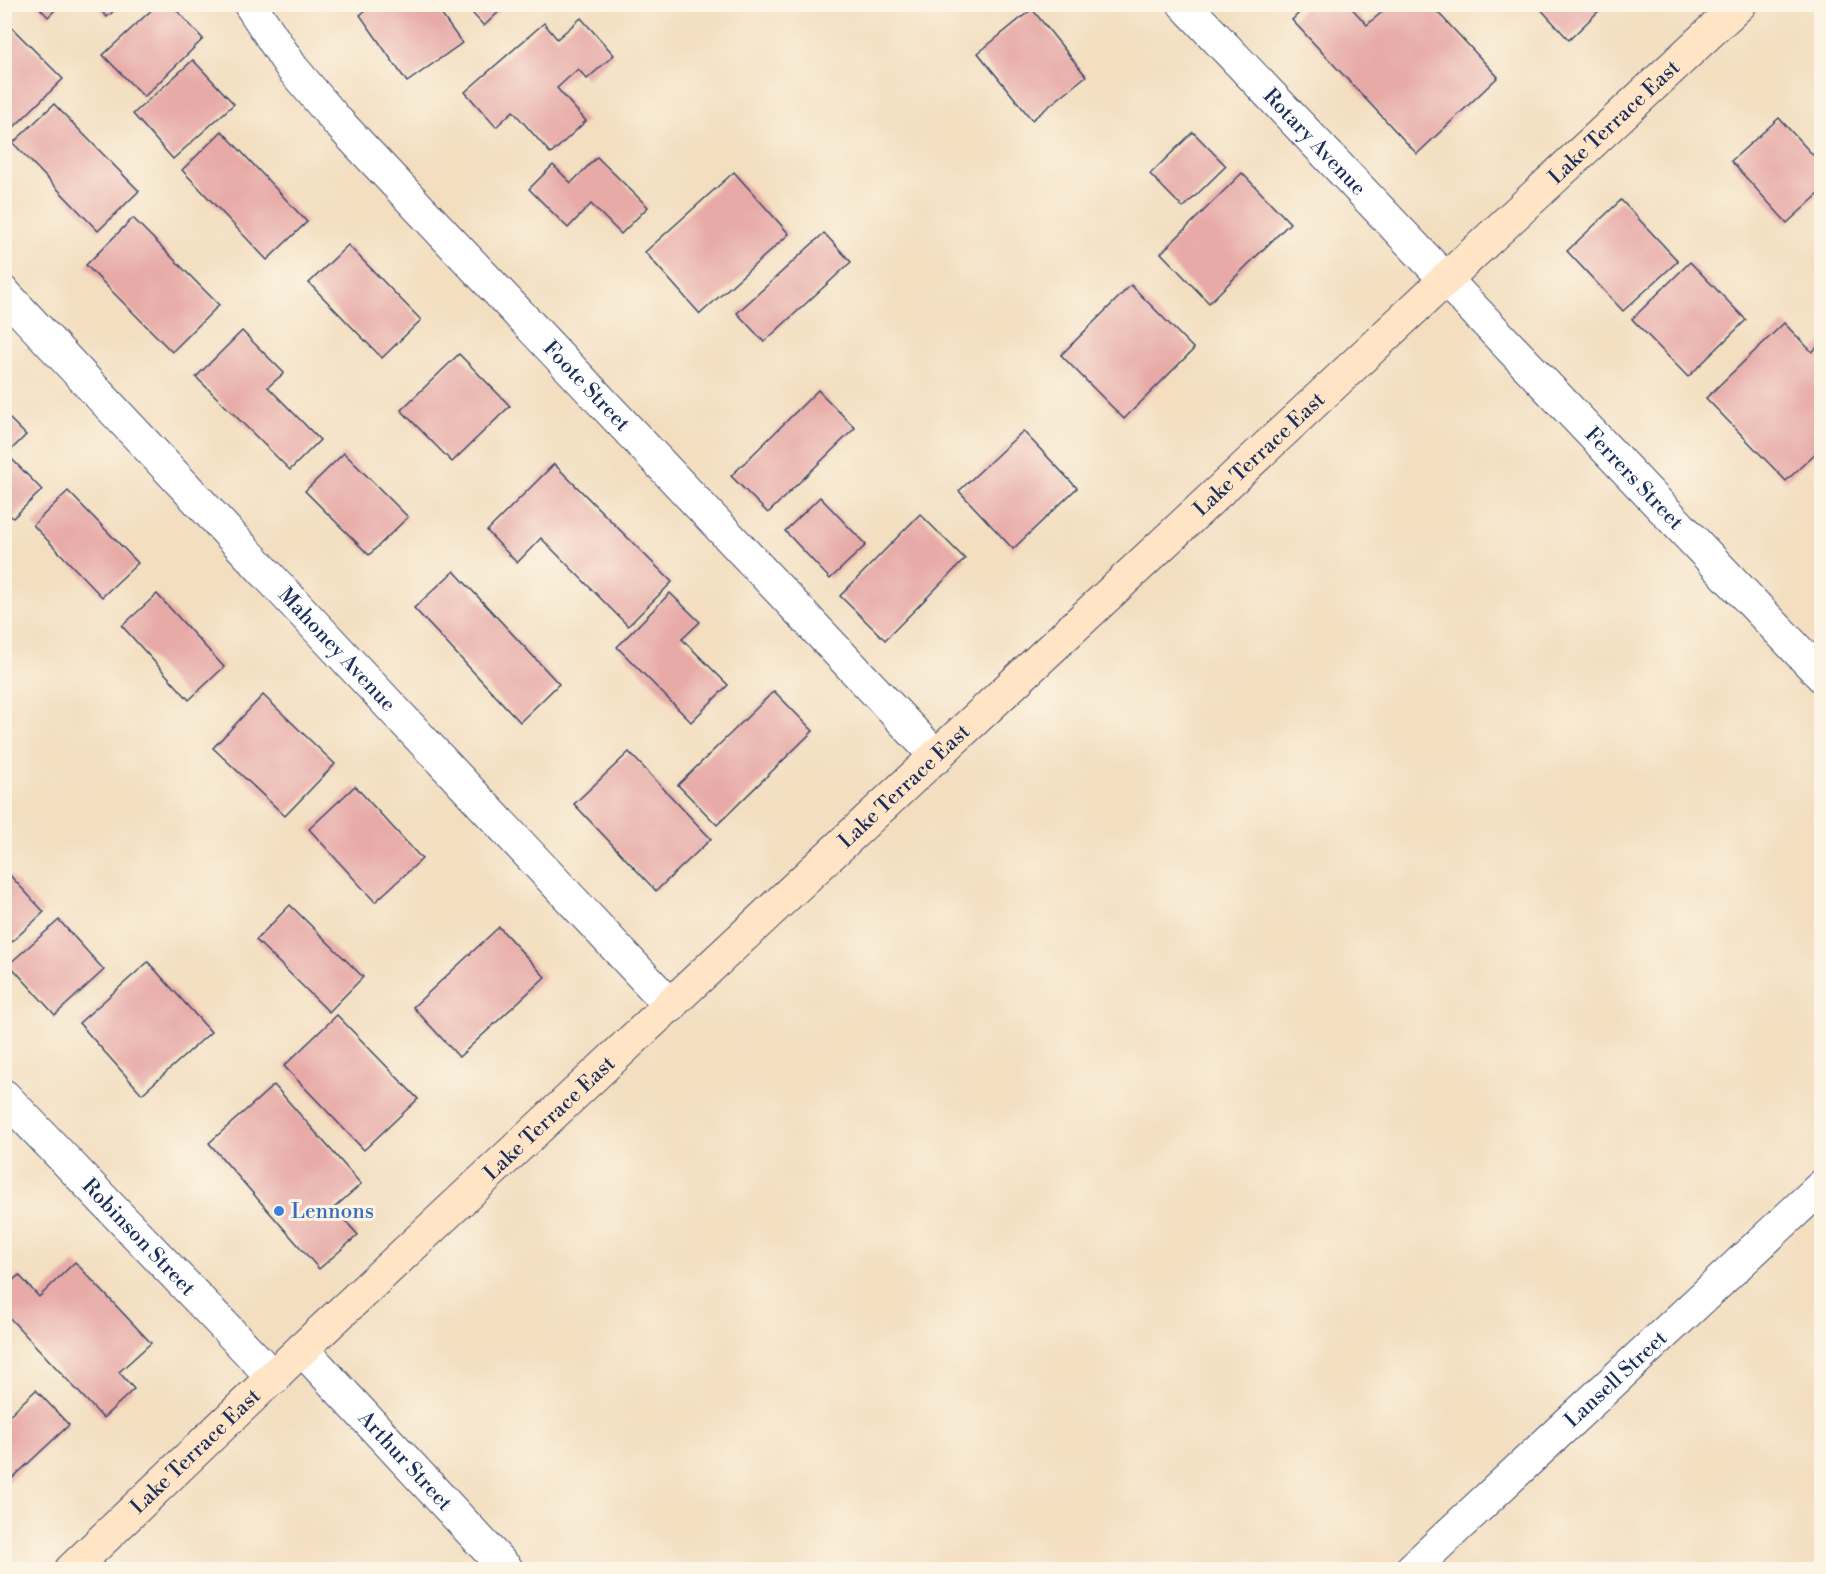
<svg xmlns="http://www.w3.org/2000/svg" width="1826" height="1574" viewBox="0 0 1826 1574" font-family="'Libre Bodoni',serif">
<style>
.building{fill:#e7aaa7}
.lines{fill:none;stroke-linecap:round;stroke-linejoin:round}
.street-casing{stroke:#3b496d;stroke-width:35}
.secondary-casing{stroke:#3b496d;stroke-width:35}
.street{stroke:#fff;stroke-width:33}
.secondary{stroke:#ffe4c6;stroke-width:33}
.shop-dot{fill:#3f7fe0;stroke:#fcf5e5;stroke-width:2}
.labels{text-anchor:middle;stroke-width:6;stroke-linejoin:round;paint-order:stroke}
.street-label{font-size:21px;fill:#1b2f5e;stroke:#fcf5e5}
.shop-label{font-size:21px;fill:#366cbe;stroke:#fcf5e5;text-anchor:start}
</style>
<rect width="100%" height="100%" fill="#fcf5e5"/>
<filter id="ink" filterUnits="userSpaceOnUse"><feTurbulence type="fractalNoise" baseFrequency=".0167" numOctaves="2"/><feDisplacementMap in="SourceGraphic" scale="12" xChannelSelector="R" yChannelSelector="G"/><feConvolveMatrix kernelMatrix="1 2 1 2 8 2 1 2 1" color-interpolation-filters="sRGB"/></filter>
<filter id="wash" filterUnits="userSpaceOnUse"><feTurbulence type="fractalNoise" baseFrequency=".008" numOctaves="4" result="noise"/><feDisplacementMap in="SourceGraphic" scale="24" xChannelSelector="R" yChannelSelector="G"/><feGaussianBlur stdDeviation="1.35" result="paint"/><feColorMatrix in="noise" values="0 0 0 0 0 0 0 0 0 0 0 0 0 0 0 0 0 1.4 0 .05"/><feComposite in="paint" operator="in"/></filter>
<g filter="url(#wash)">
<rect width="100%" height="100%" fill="#f3dec0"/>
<g id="blocks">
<!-- building -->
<g class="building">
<path d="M 36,4 L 61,4 L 48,17 Z"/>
<path d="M 158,4 L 171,4 L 203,39 L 144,97 L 103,55 Z"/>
<path d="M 374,4 L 434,4 L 462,43 L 407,82 L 360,15 Z"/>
<path d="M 464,4 L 507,4 L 484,26 Z"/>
<path d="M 927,4 L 945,4 L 935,13 Z"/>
<path d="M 1308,4 L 1348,4 L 1367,25 L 1390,5 L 1431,5 L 1498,77 L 1417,154 L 1292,20 Z"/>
<path d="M 1536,4 L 1606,4 L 1569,40 Z"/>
<path d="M 95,5 L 120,5 L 107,17 Z"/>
<path d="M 1032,9 L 1086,76 L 1032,120 L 978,53 Z"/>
<path d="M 581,18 L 614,55 L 587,79 L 578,69 L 557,88 L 586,121 L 551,154 L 513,111 L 496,127 L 465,92 L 544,23 L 557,39 Z"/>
<path d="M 4,20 L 63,79 L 14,127 L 4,117 Z"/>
<path d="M 193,60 L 234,104 L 173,159 L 133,114 Z"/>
<path d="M 54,104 L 139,191 L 98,231 L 13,143 Z"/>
<path d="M 1779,118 L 1822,165 L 1822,191 L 1787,223 L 1731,161 Z"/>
<path d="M 222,131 L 307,222 L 267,260 L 182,170 Z"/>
<path d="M 1193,132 L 1226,166 L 1183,208 L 1150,174 Z"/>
<path d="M 597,157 L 648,207 L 621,234 L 591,204 L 568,228 L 529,189 L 553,165 L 571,183 Z"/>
<path d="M 734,172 L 789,234 L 700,314 L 645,252 Z"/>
<path d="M 1242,173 L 1290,223 L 1209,303 L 1161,253 Z"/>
<path d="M 1621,200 L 1678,261 L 1623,311 L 1567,251 Z"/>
<path d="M 133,218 L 219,305 L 172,352 L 86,265 Z"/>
<path d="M 824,233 L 851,262 L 764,342 L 737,313 Z"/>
<path d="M 348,245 L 421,320 L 382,358 L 309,283 Z"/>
<path d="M 1690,262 L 1746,320 L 1688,377 L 1632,319 Z"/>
<path d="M 1131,285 L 1194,349 L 1124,419 L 1061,355 Z"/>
<path d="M 1784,323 L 1812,352 L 1822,343 L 1822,447 L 1786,481 L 1706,398 Z"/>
<path d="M 242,331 L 284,373 L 268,387 L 320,440 L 290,470 L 196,377 Z"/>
<path d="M 459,354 L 510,406 L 452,462 L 401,410 Z"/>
<path d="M 818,390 L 855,428 L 768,513 L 731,476 Z"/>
<path d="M 4,413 L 26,435 L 7,454 L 42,490 L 13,518 L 4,510 Z"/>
<path d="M 1023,431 L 1077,488 L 1013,549 L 959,491 Z"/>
<path d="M 344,453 L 408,517 L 369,555 L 305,491 Z"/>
<path d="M 554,464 L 672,582 L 628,626 L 541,538 L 517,563 L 487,531 Z"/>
<path d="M 68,491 L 138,563 L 102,597 L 33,525 Z"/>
<path d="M 820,497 L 866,545 L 830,579 L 785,531 Z"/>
<path d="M 920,514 L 965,559 L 885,640 L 840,596 Z"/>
<path d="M 454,571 L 559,684 L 520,722 L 414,608 Z"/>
<path d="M 670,593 L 700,622 L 682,639 L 728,685 L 691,722 L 617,647 Z"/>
<path d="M 157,594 L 224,667 L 189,700 L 122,626 Z"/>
<path d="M 774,691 L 813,731 L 717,825 L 678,785 Z"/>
<path d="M 263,695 L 335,764 L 285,816 L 213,748 Z"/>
<path d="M 629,752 L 711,839 L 656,891 L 574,804 Z"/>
<path d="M 355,786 L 422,859 L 375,902 L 309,829 Z"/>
<path d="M 4,869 L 44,912 L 4,949 Z"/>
<path d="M 290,905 L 363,977 L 329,1012 L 256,940 Z"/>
<path d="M 59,920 L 104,970 L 55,1015 L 9,964 Z"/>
<path d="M 499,927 L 545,977 L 459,1057 L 413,1007 Z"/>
<path d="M 148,962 L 211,1032 L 142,1094 L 79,1023 Z"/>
<path d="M 337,1015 L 418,1099 L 364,1150 L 284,1066 Z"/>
<path d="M 274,1085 L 361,1184 L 334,1208 L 358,1235 L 319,1269 L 209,1143 Z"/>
<path d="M 75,1262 L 151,1343 L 119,1372 L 134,1389 L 103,1418 L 4,1312 L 4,1288 L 19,1275 L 39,1297 Z"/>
<path d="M 36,1390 L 69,1425 L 4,1486 L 4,1420 Z"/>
</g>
</g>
</g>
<g filter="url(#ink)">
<use href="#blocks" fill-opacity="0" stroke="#3b496d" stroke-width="1.5"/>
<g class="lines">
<!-- street casing -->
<g class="street-casing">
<g id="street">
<path id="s1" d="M 250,4 L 292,68 L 337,121 L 937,757"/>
<path id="s2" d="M 1184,4 L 1822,676"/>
<path id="s3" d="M 4,293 L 671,1006"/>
<path id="s4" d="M 4,1096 L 274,1378"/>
<path id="s5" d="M 302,1349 L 507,1570"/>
<path id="s6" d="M 1411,1570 L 1822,1186"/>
</g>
</g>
<!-- secondary casing -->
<g class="secondary-casing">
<g id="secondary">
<path id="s7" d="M 71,1570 L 302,1349 L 1740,4"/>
</g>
</g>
<!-- street -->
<use href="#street" class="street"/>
<!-- secondary -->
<use href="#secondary" class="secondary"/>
</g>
</g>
<!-- markers -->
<circle class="shop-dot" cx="279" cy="1211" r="6"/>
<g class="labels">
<!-- street labels -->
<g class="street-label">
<text dy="7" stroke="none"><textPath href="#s7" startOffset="2116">Lake Terrace East</textPath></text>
<text dy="7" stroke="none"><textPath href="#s2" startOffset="190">Rotary Avenue</textPath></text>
<text dy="7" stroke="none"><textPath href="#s1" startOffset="510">Foote Street</textPath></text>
<text dy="7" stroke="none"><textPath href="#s7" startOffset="1630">Lake Terrace East</textPath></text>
<text dy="7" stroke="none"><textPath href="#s2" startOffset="654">Ferrers Street</textPath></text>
<text dy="7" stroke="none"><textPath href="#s3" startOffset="488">Mahoney Avenue</textPath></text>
<text dy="7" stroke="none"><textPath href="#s7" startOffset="1144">Lake Terrace East</textPath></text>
<text dy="7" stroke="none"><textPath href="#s7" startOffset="658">Lake Terrace East</textPath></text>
<text dy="7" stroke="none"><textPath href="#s4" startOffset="195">Robinson Street</textPath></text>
<text dy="7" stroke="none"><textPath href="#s6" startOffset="280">Lansell Street</textPath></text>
<text dy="7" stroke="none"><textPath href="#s7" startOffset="172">Lake Terrace East</textPath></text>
<text dy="7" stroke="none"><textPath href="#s5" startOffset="152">Arthur Street</textPath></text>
</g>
<!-- shop labels -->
<g class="shop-label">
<text x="291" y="1218">Lennons</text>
</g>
</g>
<!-- margin -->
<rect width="1826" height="1574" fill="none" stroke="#fcf5e5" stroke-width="24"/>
</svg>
